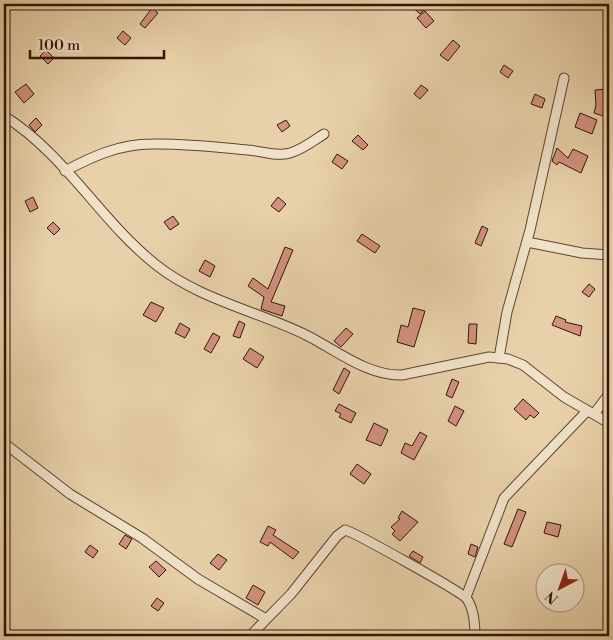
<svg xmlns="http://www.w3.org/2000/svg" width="613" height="640" viewBox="0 0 613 640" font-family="'Libre Bodoni',serif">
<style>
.building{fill:#d2917f;stroke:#321606}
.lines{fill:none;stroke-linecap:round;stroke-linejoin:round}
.street-casing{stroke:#60452f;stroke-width:11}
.street{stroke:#f0e1c8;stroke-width:9}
</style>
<rect width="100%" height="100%" fill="#e8d1aa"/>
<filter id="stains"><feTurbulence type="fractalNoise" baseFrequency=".004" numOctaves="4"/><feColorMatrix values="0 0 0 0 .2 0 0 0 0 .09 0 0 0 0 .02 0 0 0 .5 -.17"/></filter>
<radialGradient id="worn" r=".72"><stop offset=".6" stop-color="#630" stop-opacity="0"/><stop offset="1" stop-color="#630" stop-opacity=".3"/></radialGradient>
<!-- building -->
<g class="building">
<path d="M 409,4 L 429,4 L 420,14 Z"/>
<path d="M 152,8 L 158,13 L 145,28 L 140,24 Z"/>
<path d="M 425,11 L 434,21 L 426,28 L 417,18 Z"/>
<path d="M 123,31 L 131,38 L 125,45 L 117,38 Z"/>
<path d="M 453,40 L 460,46 L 448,61 L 440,55 Z"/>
<path d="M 46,50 L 54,58 L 48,64 L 40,56 Z"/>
<path d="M 504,65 L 513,71 L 508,78 L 500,72 Z"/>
<path d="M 26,84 L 34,94 L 24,103 L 15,92 Z"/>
<path d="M 421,85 L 428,90 L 420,99 L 414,94 Z"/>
<path d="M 609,89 L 609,118 L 594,113 L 596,105 L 595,90 Z"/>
<path d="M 535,94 L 545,99 L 542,108 L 531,104 Z"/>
<path d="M 580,113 L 597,120 L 592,134 L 575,127 Z"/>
<path d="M 36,118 L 42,125 L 35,132 L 29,125 Z"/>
<path d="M 286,120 L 290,126 L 282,132 L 277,125 Z"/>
<path d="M 358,135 L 368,145 L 363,150 L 352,141 Z"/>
<path d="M 557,148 L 568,158 L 573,149 L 588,156 L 581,173 L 559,162 L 557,165 L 552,161 Z"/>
<path d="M 337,154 L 348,161 L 342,169 L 332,162 Z"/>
<path d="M 33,197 L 38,208 L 30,212 L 25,201 Z"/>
<path d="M 278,197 L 286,204 L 279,212 L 271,206 Z"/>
<path d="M 173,216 L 179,224 L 170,230 L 164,222 Z"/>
<path d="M 53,222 L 60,229 L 54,235 L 47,228 Z"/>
<path d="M 482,226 L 488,229 L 481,246 L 475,243 Z"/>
<path d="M 362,234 L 380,246 L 375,253 L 357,241 Z"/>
<path d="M 285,247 L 293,250 L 271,302 L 285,306 L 282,316 L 261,309 L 264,297 L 248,286 L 253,278 L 268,289 Z"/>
<path d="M 205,260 L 215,266 L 210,277 L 199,271 Z"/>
<path d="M 589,284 L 595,289 L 589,297 L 582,292 Z"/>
<path d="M 151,302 L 164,308 L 156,322 L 143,315 Z"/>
<path d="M 413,308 L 425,311 L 414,347 L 397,342 L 401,325 L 408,327 Z"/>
<path d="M 556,316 L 566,320 L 565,322 L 582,326 L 580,336 L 552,325 Z"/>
<path d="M 239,321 L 245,324 L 240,338 L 233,336 Z"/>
<path d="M 180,323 L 190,329 L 185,338 L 175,333 Z"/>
<path d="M 469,324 L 477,324 L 476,344 L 468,343 Z"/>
<path d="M 346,328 L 353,334 L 341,347 L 334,341 Z"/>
<path d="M 213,333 L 220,337 L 211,353 L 204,349 Z"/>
<path d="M 250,348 L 264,357 L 257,368 L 243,359 Z"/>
<path d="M 344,368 L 350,372 L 339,394 L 333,390 Z"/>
<path d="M 452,379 L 459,382 L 452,398 L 446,395 Z"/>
<path d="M 523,399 L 539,413 L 534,418 L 530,415 L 526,420 L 514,409 Z"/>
<path d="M 339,404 L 356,413 L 351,423 L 339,417 L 341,414 L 335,411 Z"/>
<path d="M 455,406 L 464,411 L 456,426 L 448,421 Z"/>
<path d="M 374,423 L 388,430 L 381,446 L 366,440 Z"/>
<path d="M 420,432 L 427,436 L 414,460 L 401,453 L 405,443 L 412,446 Z"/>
<path d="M 357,464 L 371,474 L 364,484 L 350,474 Z"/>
<path d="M 518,509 L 526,512 L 512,547 L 504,544 Z"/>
<path d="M 402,511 L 418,522 L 400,541 L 392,534 L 395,531 L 391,527 L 400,519 L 398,518 Z"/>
<path d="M 547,522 L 561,525 L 558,537 L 544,533 Z"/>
<path d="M 268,526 L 276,530 L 273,535 L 299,552 L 293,559 L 270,542 L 268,546 L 260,542 Z"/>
<path d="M 125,535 L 132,539 L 126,549 L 119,544 Z"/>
<path d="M 471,544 L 478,547 L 475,557 L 468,554 Z"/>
<path d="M 90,545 L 98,551 L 93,558 L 85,552 Z"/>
<path d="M 413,551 L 423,557 L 420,563 L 409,556 Z"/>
<path d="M 218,554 L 227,560 L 219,570 L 210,563 Z"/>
<path d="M 156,561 L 166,570 L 159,577 L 149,567 Z"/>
<path d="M 253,585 L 265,592 L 258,605 L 246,598 Z"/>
<path d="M 157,598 L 164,603 L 158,611 L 151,606 Z"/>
</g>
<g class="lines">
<!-- street casing -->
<g class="street-casing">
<g id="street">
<path d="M 4,116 C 64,153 100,220 155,264 C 198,299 257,311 306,335 C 336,350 367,376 402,375 L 489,357 L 508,359 L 523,365 L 564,397 L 609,423"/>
<path d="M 65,171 C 93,156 120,144 152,144 C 184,143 216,147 248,150 C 262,151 276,157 290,153 C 302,150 313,141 324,134"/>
<path d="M 527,242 L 582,253 L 609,255"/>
<path d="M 499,358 L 507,312 L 530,230 L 564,78"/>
<path d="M 594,414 L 609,394"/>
<path d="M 4,443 L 70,494 L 142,538 L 198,579 L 266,619"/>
<path d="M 466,597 L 504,498 L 587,411"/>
<path d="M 250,636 L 291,594 L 337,536 L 345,530 C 354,532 462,592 467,599 C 474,609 475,624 475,636"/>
</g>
</g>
<!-- street -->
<use href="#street" class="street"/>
</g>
<!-- margin -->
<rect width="613" height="640" fill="none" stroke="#e8d1aa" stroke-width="20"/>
<rect x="5" y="5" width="603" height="630" fill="none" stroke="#321606" stroke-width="2.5"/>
<rect x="10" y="10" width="593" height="620" fill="none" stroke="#321606"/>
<!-- north arrow -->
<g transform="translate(560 588) rotate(221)"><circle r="24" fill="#f0e1c8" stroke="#a4907a"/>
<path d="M0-4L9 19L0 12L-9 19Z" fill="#8f2418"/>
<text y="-8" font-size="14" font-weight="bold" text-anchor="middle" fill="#321606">N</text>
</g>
<!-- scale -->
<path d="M30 50v8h134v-8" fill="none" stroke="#321606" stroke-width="2.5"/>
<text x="38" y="50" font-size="15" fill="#321606" stroke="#f0e1c8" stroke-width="4" paint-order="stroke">100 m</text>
<rect width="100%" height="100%" filter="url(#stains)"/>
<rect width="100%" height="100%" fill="url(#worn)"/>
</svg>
